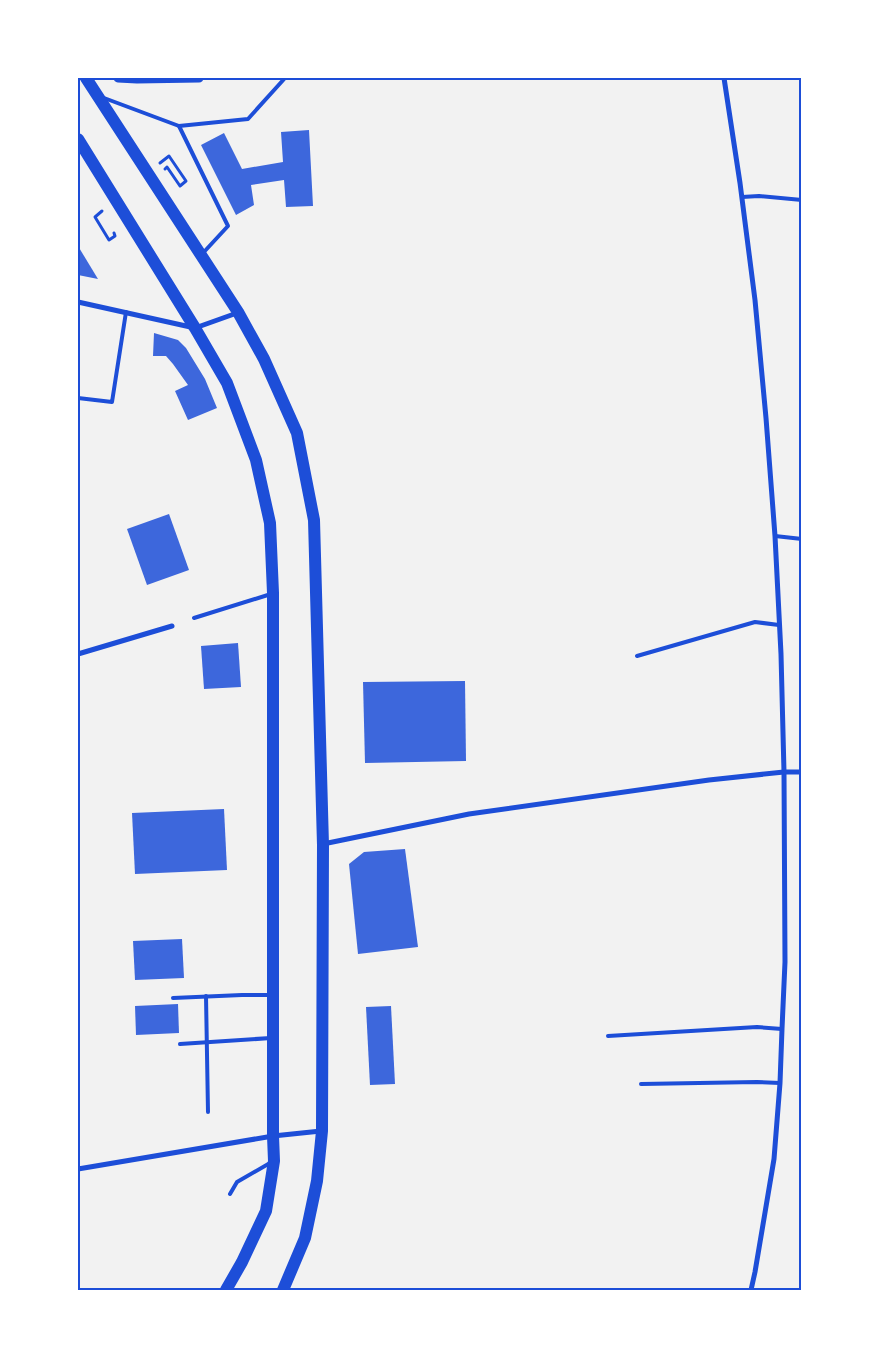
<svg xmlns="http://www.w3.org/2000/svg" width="879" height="1368" viewBox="0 0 879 1368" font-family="Jost,sans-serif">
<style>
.building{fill:#3d67dc}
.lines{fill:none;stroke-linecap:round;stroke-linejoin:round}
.path{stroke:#1d4ed8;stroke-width:3}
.service{stroke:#1d4ed8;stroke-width:4}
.minor{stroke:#1d4ed8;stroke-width:5}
.tertiary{stroke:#1d4ed8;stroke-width:9}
.primary{stroke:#1d4ed8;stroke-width:12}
.neatline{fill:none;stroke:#1d4ed8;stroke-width:2}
</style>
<rect width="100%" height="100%" fill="#f2f2f2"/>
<!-- building -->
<g class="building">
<path d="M 309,130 L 313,206 L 286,207 L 284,180 L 251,185 L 254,205 L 236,215 L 201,145 L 224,133 L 242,169 L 283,162 L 281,132 Z"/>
<path d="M 78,246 L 98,279 L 78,275 Z"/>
<path d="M 154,333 L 178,340 L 186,348 L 205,379 L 217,408 L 188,420 L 175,391 L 188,385 L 173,364 L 166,356 L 153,356 Z"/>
<path d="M 169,514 L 189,570 L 147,585 L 127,529 Z"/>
<path d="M 238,643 L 241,687 L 204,689 L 201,646 Z"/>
<path d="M 465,681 L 466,761 L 365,763 L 363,682 Z"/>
<path d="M 224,809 L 227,870 L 135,874 L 132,813 Z"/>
<path d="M 405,849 L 418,947 L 358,954 L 349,864 L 364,852 Z"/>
<path d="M 182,939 L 184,978 L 135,980 L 133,941 Z"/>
<path d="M 178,1004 L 179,1033 L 136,1035 L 135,1006 Z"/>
<path d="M 391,1006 L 395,1084 L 370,1085 L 366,1007 Z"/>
</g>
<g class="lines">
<!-- path -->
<g class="path">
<path d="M 160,163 L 169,156 L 186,181 L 180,186 L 167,167 L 165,169"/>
<path d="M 102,211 L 95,217 L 109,240 L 115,236 L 114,233"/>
</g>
<!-- service -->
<g class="service">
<path d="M 104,98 L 179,126 L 228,226 L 203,253"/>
<path d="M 179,126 L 248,119 L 285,78"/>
<path d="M 742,197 L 759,196 L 802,200"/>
<path d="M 78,398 L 112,402 L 126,312"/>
<path d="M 775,536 L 802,539"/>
<path d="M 194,618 L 271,594"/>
<path d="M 637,656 L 755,622 L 779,625"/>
<path d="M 206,996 L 208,1112"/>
<path d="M 173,998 L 242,995 L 271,995"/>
<path d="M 608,1036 L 757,1027 L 782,1029"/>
<path d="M 180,1044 L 271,1038"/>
<path d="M 641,1084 L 757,1082 L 780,1083"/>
<path d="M 230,1194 L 237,1182 L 270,1163"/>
</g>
<!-- minor -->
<g class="minor">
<path d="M 724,78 L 740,183 L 755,300 L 766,418 L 775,536 L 781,654 L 784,772 L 785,962 L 782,1029 L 780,1083 L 774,1159 L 755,1272 L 751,1290"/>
<path d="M 78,302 L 195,328 L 237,313"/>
<path d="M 78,654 L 172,626"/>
<path d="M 323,844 L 469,814 L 709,780 L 784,772 L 802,772"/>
<path d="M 78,1169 L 273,1136 L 321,1131"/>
</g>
<!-- tertiary -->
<path class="tertiary" d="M 118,78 L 137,79 L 199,78"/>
<!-- primary -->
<g class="primary">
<path d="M 86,78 L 238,312 L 264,359 L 297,433 L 314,520 L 323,845 L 322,1131 L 317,1181 L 305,1238 L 283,1290"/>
<path d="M 78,139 L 195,328 L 227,383 L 256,460 L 270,523 L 273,593 L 273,1136 L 274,1161 L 266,1211 L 242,1262 L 226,1290"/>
</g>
</g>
<!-- border -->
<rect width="879" height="1368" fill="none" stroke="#ffffff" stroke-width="158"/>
<rect x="79" y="79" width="721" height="1210" class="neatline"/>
</svg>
